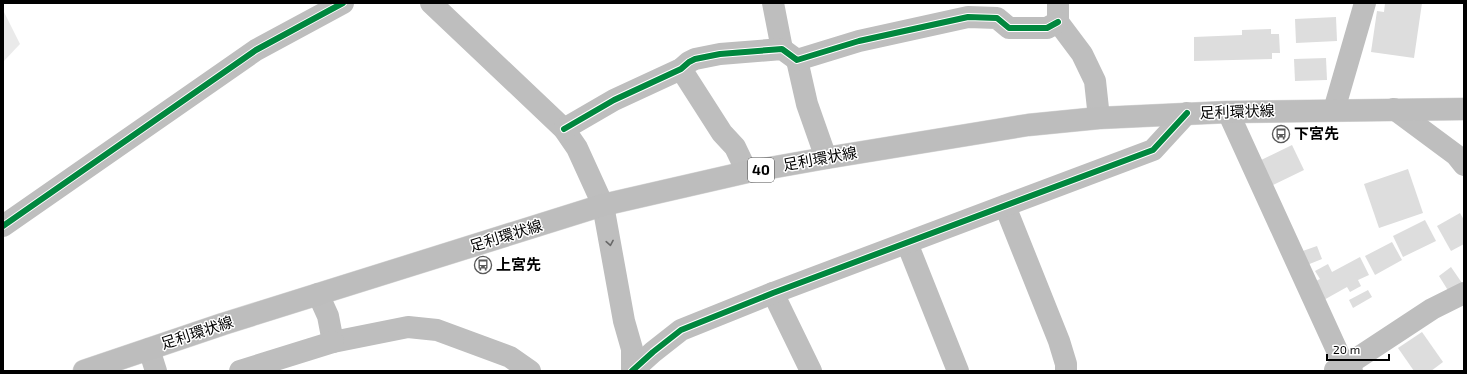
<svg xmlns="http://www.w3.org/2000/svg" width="1467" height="374" viewBox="0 0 1467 374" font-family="'Exo 2','Noto Sans JP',sans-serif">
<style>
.green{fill:#eaeaea}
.building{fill:#ddd}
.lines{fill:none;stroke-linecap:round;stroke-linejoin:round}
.major-casing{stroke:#dbdbdb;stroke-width:23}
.minor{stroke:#bebebe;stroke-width:22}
.major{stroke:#bdbdbd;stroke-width:22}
.cycleway-casing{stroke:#fff;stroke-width:8}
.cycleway{stroke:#00873e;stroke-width:6}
.oneway{stroke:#686868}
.labels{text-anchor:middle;stroke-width:3;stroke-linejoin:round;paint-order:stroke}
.shield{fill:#fff;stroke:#4c4c4c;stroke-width:1}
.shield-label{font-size:14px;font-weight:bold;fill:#000}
.street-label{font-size:15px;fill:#000;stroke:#fff}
.poi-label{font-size:15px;font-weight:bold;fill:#000;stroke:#fff;text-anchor:start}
</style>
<rect width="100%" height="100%" fill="#fff"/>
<!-- green -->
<path class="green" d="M 3,10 L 20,44 L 3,62 Z"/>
<!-- building -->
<g class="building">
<path d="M 1385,3 L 1422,3 L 1414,58 L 1371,52 L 1377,11 L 1384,12 Z"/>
<path d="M 1336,17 L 1337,41 L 1296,43 L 1295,19 Z"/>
<path d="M 1271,29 L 1271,34 L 1279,34 L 1280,53 L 1272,53 L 1272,59 L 1194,61 L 1194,37 L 1242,35 L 1242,30 Z"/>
<path d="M 1326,58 L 1327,80 L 1295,81 L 1294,59 Z"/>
<path d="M 1292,145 L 1304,170 L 1271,186 L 1259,161 Z"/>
<path d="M 1408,169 L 1423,213 L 1379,228 L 1364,184 Z"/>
<path d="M 1460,213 L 1464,220 L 1464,244 L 1451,251 L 1437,226 Z"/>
<path d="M 1425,220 L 1436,241 L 1403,257 L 1393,236 Z"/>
<path d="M 1392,242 L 1402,260 L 1375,275 L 1365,256 Z"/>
<path d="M 1317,246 L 1322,259 L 1302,267 L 1297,253 Z"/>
<path d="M 1360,257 L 1369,275 L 1358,280 L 1361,286 L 1350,292 L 1347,287 L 1322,301 L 1312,283 L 1320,279 L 1315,271 L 1328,264 L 1332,272 Z"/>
<path d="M 1451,267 L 1462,283 L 1449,292 L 1439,276 Z"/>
<path d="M 1368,290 L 1372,297 L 1353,308 L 1349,300 Z"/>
<path d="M 1422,332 L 1443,362 L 1431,371 L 1414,371 L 1398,348 Z"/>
</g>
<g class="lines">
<!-- major casing -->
<g class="major-casing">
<path id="major" d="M 84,371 L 223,324 L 603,205 L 747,172 L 826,158 L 1028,125 L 1099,118 L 1228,112 L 1464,109"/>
</g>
<!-- minor -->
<g class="minor">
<path d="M 431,3 L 564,129 L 577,148 L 603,205 L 624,321 L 632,349 L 632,371"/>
<path d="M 773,3 L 782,49"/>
<path d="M 1058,3 L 1058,22 L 1082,54 L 1095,81 L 1099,118"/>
<path d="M 797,60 L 807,104 L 826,158"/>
<path d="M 681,69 L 722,133 L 735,147 L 747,172"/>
<path d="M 1394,109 L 1456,155 L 1464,165"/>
<path d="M 1334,110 L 1365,3"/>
<path d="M 1228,112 L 1340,357 L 1352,371"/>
<path d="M 564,129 L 614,100 L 681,69 L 689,62 L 695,59 L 720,54 L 782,49 L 797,60 L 859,41 L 968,17 L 997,18 L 1009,28 L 1047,28 L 1058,22"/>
<path d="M 1005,206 L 1059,341 L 1066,364 L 1066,371"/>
<path d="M 3,226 L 256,50 L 343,3"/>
<path d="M 907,243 L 958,371"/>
<path d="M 773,293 L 811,371"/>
<path d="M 318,294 L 328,316 L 333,342 L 408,327 L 437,330 L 510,357 L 530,371"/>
<path d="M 149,349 L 156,371"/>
<path d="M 1335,370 L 1353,361 L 1432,309 L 1464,293"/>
<path d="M 240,371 L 333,342"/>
<path d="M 632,371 L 653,352 L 681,330 L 773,293 L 1153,150 L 1187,113"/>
</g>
<!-- major -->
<use href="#major" class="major"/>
<!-- cycleway casing -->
<g class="cycleway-casing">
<g id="cycleway">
<path d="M 564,129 L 614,100 L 681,69 L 689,62 L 695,59 L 720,54 L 782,49 L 797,60 L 859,41 L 968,17 L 997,18 L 1009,28 L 1047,28 L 1058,22"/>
<path d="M 3,226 L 256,50 L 343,3"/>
<path d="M 632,371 L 653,352 L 681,330 L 773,293 L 1153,150 L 1187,113"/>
</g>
</g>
<!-- cycleway -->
<use href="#cycleway" class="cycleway"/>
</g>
<!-- one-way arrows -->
<defs><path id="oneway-chevron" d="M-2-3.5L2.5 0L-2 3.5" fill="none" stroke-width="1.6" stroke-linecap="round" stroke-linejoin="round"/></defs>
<use class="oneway" href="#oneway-chevron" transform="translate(610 243) rotate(80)"/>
<!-- icons -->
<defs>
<g id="bus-ring" transform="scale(0.9)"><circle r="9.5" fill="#fff" stroke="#595959" stroke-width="1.5"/><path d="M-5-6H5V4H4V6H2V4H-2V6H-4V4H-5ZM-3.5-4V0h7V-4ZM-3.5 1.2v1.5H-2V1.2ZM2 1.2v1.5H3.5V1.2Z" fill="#595959"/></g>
</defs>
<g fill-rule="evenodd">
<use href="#bus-ring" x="1281" y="134"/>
<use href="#bus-ring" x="483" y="265"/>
</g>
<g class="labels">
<!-- shield labels -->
<rect class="shield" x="748" y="158" width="26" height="24" rx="3"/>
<g class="shield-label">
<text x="761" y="175">40</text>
</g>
<!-- street labels -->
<g class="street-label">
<text transform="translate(1237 112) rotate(-2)" y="5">足利環状線</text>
<text transform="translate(820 159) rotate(-10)" y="5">足利環状線</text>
<text transform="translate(506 236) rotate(-17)" y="5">足利環状線</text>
<text transform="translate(197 333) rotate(-18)" y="5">足利環状線</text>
</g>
<!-- poi labels -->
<g class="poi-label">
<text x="1294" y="139">下宮先</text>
<text x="496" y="270">上宮先</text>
</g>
</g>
<!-- border -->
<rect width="1467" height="374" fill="none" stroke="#000000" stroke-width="8"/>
<!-- scale -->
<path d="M1327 354v6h62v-6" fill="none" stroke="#000000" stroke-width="2"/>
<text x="1333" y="354" font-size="12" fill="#000000" stroke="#ffffff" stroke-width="3" paint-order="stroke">20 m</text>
</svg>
